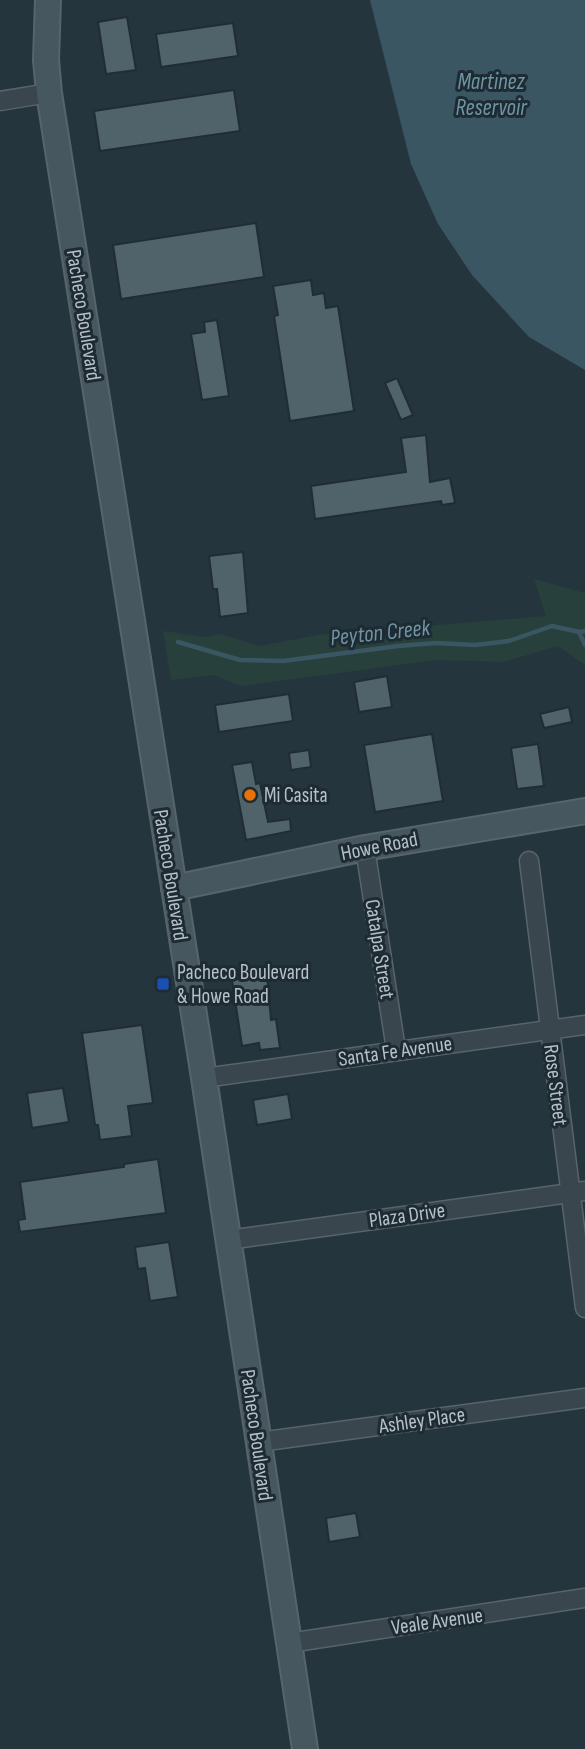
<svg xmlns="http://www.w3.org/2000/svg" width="585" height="1749" viewBox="0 0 585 1749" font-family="'Sofia Sans Condensed',sans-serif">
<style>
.green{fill:#28403b}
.water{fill:#3a5663}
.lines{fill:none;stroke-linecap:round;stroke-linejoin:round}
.stream{stroke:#3a5663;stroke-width:4.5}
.building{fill:#50636a;stroke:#202d34;stroke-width:2}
.street-casing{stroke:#57646b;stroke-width:21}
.secondary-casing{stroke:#57646b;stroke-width:28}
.street{stroke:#39464d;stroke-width:18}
.secondary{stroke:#475760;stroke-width:24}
.food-dot{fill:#e8710a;stroke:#1e2b32;stroke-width:2.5}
.transit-dot{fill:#1a4fb4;stroke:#1e2b32;stroke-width:2.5}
.labels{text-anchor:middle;stroke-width:6;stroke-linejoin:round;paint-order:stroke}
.street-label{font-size:21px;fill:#b5c1c8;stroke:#1e2b32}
.poi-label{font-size:21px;fill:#b5c1c8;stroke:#1e2b32;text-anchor:start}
.water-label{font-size:23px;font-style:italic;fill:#6f95a5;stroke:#1e2b32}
</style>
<rect width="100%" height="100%" fill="#25353d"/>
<!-- green -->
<path class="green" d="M 534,579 L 585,593 L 585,665 L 558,646 L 503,662 L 437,660 L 240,686 L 214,675 L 171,680 L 163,631 L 205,637 L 220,634 L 259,646 L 318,635 L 546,616 Z"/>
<!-- water -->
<path class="water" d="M 370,0 L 585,0 L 585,370 L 529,337 L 472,275 L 438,224 L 411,164 Z"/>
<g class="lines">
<!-- stream -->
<g class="stream">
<path d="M 579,632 L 585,645"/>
<path d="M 178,642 L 240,660 L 283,661 L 398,646 L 436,643 L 475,645 L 509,641 L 552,626 L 579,632 L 585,631"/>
</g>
</g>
<!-- building -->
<g class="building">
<path d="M 127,17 L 136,70 L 106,74 L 98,22 Z"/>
<path d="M 233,23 L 238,56 L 161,67 L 156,34 Z"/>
<path d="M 234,90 L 240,131 L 100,151 L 94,111 Z"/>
<path d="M 256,223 L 264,277 L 121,299 L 113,245 Z"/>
<path d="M 311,280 L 313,295 L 324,293 L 326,308 L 338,306 L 354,411 L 290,421 L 274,316 L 278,315 L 273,286 Z"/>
<path d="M 217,320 L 229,396 L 202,400 L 191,334 L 205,332 L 204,322 Z"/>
<path d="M 397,378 L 413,415 L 401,420 L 385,383 Z"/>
<path d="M 426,435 L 430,482 L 450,478 L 455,503 L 442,505 L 441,501 L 315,519 L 311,486 L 406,472 L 401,438 Z"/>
<path d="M 243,552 L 248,613 L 220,617 L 217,589 L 213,589 L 209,556 Z"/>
<path d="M 387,676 L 392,707 L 359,712 L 354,682 Z"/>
<path d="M 289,694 L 293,721 L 219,732 L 215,705 Z"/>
<path d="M 569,707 L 572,722 L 544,728 L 540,714 Z"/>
<path d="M 432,734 L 443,801 L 375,812 L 364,745 Z"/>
<path d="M 538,744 L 544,786 L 517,789 L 511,748 Z"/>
<path d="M 309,750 L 311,767 L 291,770 L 289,753 Z"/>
<path d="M 252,762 L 256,784 L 260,783 L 268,822 L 290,819 L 291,831 L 246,840 L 232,765 Z"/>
<path d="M 267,975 L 271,1020 L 276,1019 L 280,1048 L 260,1050 L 259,1043 L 242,1046 L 232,980 Z"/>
<path d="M 142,1025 L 153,1103 L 128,1106 L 132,1136 L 100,1140 L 98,1125 L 95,1125 L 82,1033 Z"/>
<path d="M 63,1088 L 69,1122 L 32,1128 L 27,1093 Z"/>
<path d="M 288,1094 L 292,1119 L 257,1125 L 253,1100 Z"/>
<path d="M 158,1159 L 166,1213 L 20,1232 L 18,1220 L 25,1219 L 20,1182 L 124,1167 L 124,1164 Z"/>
<path d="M 169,1242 L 178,1297 L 150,1301 L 145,1268 L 138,1269 L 135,1247 Z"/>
<path d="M 356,1513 L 360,1537 L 329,1542 L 326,1518 Z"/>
</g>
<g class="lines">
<!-- street casing -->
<g class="street-casing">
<g id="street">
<path d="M 0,101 L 49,93"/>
<path d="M 365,848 L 396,1050"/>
<path d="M 529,861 L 585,1308"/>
<path d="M 204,1078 L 585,1025"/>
<path d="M 228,1240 L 585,1191"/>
<path d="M 259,1442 L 585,1398"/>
<path d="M 289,1643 L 585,1598"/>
</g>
</g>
<!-- secondary casing -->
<g class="secondary-casing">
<g id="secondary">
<path d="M 48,0 L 46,60 L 49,93 L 204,1078 L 305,1749"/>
<path d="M 174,888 L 365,848 L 585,811"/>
</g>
</g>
<!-- street -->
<use href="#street" class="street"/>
<!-- secondary -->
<use href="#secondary" class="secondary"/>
</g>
<!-- markers -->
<circle class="food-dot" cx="250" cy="795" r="7"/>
<rect class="transit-dot" x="156" y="977" width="14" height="14" rx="3.5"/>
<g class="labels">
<!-- street labels -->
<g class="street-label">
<text transform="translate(84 315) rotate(81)" y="7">Pacheco Boulevard</text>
<text transform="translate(379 846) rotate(-11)" y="7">Howe Road</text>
<text transform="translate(171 875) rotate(81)" y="7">Pacheco Boulevard</text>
<text transform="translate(380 949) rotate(81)" y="7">Catalpa Street</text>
<text transform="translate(395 1051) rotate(-8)" y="7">Santa Fe Avenue</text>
<text transform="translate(556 1085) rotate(83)" y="7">Rose Street</text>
<text transform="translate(407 1215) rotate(-8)" y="7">Plaza Drive</text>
<text transform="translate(422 1420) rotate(-8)" y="7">Ashley Place</text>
<text transform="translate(257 1435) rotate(82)" y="7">Pacheco Boulevard</text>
<text transform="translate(437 1621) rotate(-8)" y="7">Veale Avenue</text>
</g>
<!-- poi labels -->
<g class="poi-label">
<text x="264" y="802">Mi Casita</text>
<text x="177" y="979">Pacheco Boulevard<tspan x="177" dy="24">&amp; Howe Road</tspan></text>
</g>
<!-- water labels -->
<g class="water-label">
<text x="491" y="89">Martinez<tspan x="491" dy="26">Reservoir</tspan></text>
<text transform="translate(380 632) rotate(-6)" y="8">Peyton Creek</text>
</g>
</g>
</svg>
